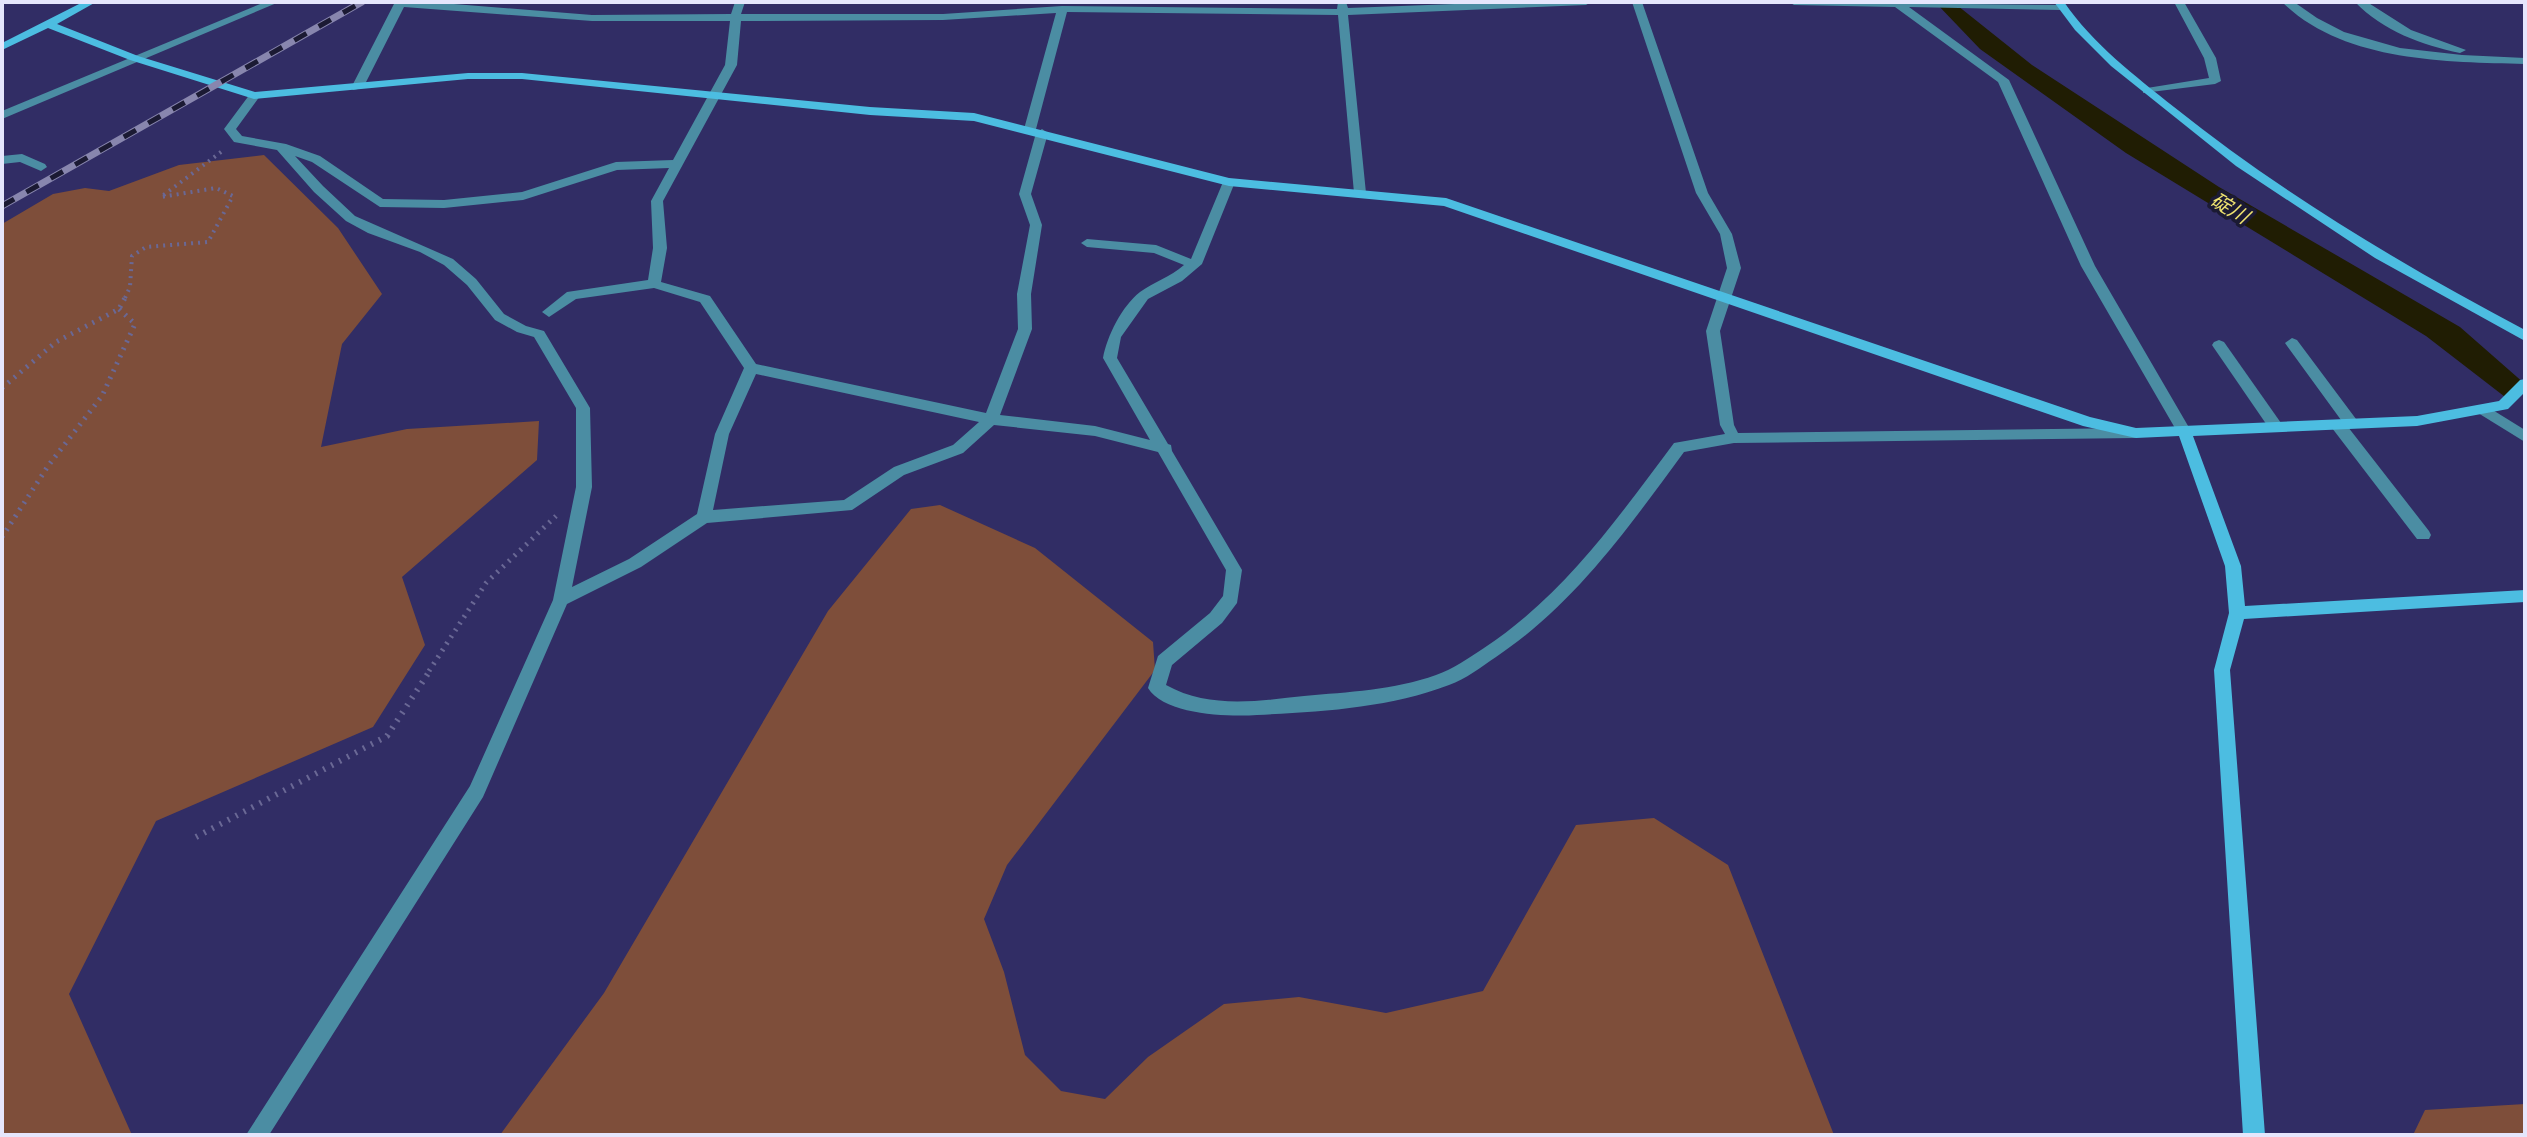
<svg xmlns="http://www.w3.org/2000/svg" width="2527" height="1137" viewBox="0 0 2527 1137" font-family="Mulish,'Noto Sans JP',sans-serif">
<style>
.green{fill:#7e4e3a}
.water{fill:#201d03}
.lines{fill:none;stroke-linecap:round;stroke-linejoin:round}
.path-far2{stroke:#6a6895;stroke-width:4;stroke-dasharray:2 5;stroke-linecap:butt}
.path-far1{stroke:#6a6895;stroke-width:5;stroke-dasharray:2 6;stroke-linecap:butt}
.path{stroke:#6a6895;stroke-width:6;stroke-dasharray:2 7;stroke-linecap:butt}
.street{fill:#4b8da3;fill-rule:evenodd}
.secondary{fill:#4cbde1;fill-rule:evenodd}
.rail-casing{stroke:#8886ae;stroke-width:7}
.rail{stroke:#1b1a33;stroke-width:5;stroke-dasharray:14;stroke-linecap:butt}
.labels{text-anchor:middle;stroke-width:7;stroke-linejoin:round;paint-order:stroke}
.far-water-label{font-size:20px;font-style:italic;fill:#efe370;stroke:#1b1a33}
</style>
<rect width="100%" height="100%" fill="#312d65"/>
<!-- green -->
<g class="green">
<path d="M 264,155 L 338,228 L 382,294 L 342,344 L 321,447 L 407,429 L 539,421 L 537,460 L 402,577 L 425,645 L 373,727 L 156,821 L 69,994 L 132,1135 L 2,1135 L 2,224 L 53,194 L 85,188 L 109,191 L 179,165 Z"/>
<path d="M 940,505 L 1035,548 L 1153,642 L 1155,670 L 1007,865 L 984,919 L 1004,972 L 1025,1055 L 1061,1091 L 1105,1099 L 1148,1057 L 1224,1004 L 1299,997 L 1386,1013 L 1483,991 L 1576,825 L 1654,818 L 1728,865 L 1834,1135 L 500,1135 L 604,993 L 828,611 L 911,509 Z"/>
<path d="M 2525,1104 L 2525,1135 L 2413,1135 L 2425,1110 Z"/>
</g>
<!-- water -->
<path class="water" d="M 1935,2 L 1953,2 L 2032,65 L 2219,187 L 2460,327 L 2525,384 L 2509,400 L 2426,336 L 2126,153 L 1980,49 Z"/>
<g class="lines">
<!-- path-far2 -->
<path class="path-far2" d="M 125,298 L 130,287 L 132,256 L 146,247 L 208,242 L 233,196 L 216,188 L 161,197 L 225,149"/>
<!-- path-far1 -->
<g class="path-far1">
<path d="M 2,388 L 56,342 L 119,309 L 126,296"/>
<path d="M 2,537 L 48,466 L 102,396 L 135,324 L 119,309"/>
<path d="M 429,671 L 486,583 L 556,516"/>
</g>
<!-- path -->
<path class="path" d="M 196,837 L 387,736 L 431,669"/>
<!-- street -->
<g class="street">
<path d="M 265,2 L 279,2 L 2,119 L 2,111 Z"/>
<path d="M 429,2 L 592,15 L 731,14 L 735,2 L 745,2 L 741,14 L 943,14 L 1062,6 L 1337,9 L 1338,2 L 1346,2 L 1348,8 L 1507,2 L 1591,2 L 1586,5 L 1348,15 L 1366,193 L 1360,197 L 1354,193 L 1338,15 L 1067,12 L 1036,129 L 1030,133 L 1024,129 L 1056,13 L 943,20 L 741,21 L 737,65 L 663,201 L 667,248 L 661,282 L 710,296 L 756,364 L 986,413 L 1018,329 L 1017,294 L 1030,225 L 1019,194 L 1036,133 L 1042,129 L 1048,133 L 1031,194 L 1042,225 L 1031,294 L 1032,329 L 1000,415 L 1095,426 L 1150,440 L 1103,358 C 1107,336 1122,306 1140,292 C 1154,282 1170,277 1184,265 L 1154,253 L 1087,247 L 1081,243 L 1087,239 L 1156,245 L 1191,259 L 1223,182 L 1229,178 L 1235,182 L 1202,264 L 1182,281 L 1148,299 L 1121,337 L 1117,358 L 1168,444 L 1171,445 L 1172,451 L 1242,570 L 1237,603 L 1222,623 L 1172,665 L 1166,685 C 1209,709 1257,701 1304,696 C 1348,692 1394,690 1436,675 C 1453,669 1469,658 1484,648 C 1564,595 1617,519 1674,443 L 1725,434 L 1720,425 L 1706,331 L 1727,268 L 1720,234 L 1696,193 L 1632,2 L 1642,2 L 1708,193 L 1732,234 L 1741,268 L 1720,331 L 1734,425 L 1738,433 L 2135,428 L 2142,433 L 2135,438 L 1734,443 L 1684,452 C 1628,528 1575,604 1496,657 C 1481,667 1466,679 1449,685 C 1389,708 1320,712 1257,715 C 1229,717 1164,715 1148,688 L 1158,656 L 1210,613 L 1223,596 L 1226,570 L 1158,452 L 1095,436 L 994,425 L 963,453 L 904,475 L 852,510 L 707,523 L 641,567 L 567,604 L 483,797 L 269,1135 L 246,1135 L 470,786 L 553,600 L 576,487 L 576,408 L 534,337 L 517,332 L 495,320 L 467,285 L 444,265 L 420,252 L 368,233 L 346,221 L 314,192 L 277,150 L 234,142 L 224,129 L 250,94 L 254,93 L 260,96 L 236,129 L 242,136 L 286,144 L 320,156 L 383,199 L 444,200 L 522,192 L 616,162 L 673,160 L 725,65 L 730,21 L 592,21 L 404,7 L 363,88 L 353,90 L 351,88 L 395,2 ZM 295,156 L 312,162 L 380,207 L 444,208 L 523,200 L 617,170 L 669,168 L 651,201 L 653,248 L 648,280 L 567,292 L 542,312 L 549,317 L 576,299 L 654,288 L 700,302 L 744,368 L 715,434 L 697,514 L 629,559 L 572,587 L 592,487 L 590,408 L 544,331 L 526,326 L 504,314 L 476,279 L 453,259 L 355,216 L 323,186 ZM 756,374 L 979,422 L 953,445 L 894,467 L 844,500 L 713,510 L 729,434 Z"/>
<path d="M 1789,2 L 2066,5 L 2067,7 L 2062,10 L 1909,7 L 2009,80 L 2095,266 L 2191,431 L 2189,435 L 2179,435 L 2081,266 L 1998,82 L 1895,7 L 1794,5 Z"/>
<path d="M 2174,2 L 2184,2 L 2216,58 L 2221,81 L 2215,84 L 2143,93 L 2143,89 L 2147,88 L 2209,78 L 2204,58 Z"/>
<path d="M 2282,2 L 2294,2 L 2317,18 L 2344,32 L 2400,48 L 2462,55 L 2525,58 L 2525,64 C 2445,62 2343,62 2282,2 Z"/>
<path d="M 2355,2 L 2367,2 L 2411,30 L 2466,50 L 2460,53 C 2422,45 2383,31 2355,2 Z"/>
<path d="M 22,154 L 45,164 L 47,167 L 41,171 L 20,162 L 2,164 L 2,156 Z"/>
<path d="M 2292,338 L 2297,340 L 2356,419 L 2358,423 L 2356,427 L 2348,427 L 2429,531 L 2431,535 L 2429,539 L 2417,539 L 2332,428 L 2330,424 L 2332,420 L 2341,420 L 2285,343 Z"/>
<path d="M 2219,340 L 2224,342 L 2281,423 L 2283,427 L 2281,431 L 2271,431 L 2214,348 L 2212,345 L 2214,342 Z"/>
<path d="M 2483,404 L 2525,430 L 2525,442 L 2478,413 L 2476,409 Z"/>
</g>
<!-- secondary -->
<g class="secondary">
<path d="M 83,2 L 96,2 L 57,24 L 138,56 L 255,92 L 468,73 L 522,73 L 870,107 L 974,113 L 1229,178 L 1446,198 L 2090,417 L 2136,428 L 2417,416 L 2499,401 L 2520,380 L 2525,379 L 2525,392 L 2508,409 L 2417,426 L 2193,436 L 2241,566 L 2245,606 L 2525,590 L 2525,602 L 2244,619 L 2230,670 L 2265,1135 L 2243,1135 L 2214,670 L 2229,613 L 2225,566 L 2179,436 L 2136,438 L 2083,426 L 1444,206 L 1229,186 L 974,121 L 870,115 L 522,79 L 468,79 L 254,99 L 130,60 L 48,28 L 2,50 L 2,43 Z"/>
<path d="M 2054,2 L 2064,2 C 2093,44 2135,76 2174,107 C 2283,194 2402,265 2525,330 L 2525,341 L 2375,258 L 2236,166 L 2111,66 L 2075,30 Z"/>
</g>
<!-- rail casing -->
<g class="rail-casing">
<path id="rail" d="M 2,206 L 362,2"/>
</g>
<!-- rail -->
<use href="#rail" class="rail"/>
</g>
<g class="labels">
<!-- far-water labels -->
<g class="far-water-label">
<text transform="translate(2230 208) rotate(31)" y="7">碇川</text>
</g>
</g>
<!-- border -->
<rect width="2527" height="1137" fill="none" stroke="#e5e6fc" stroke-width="8"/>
</svg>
